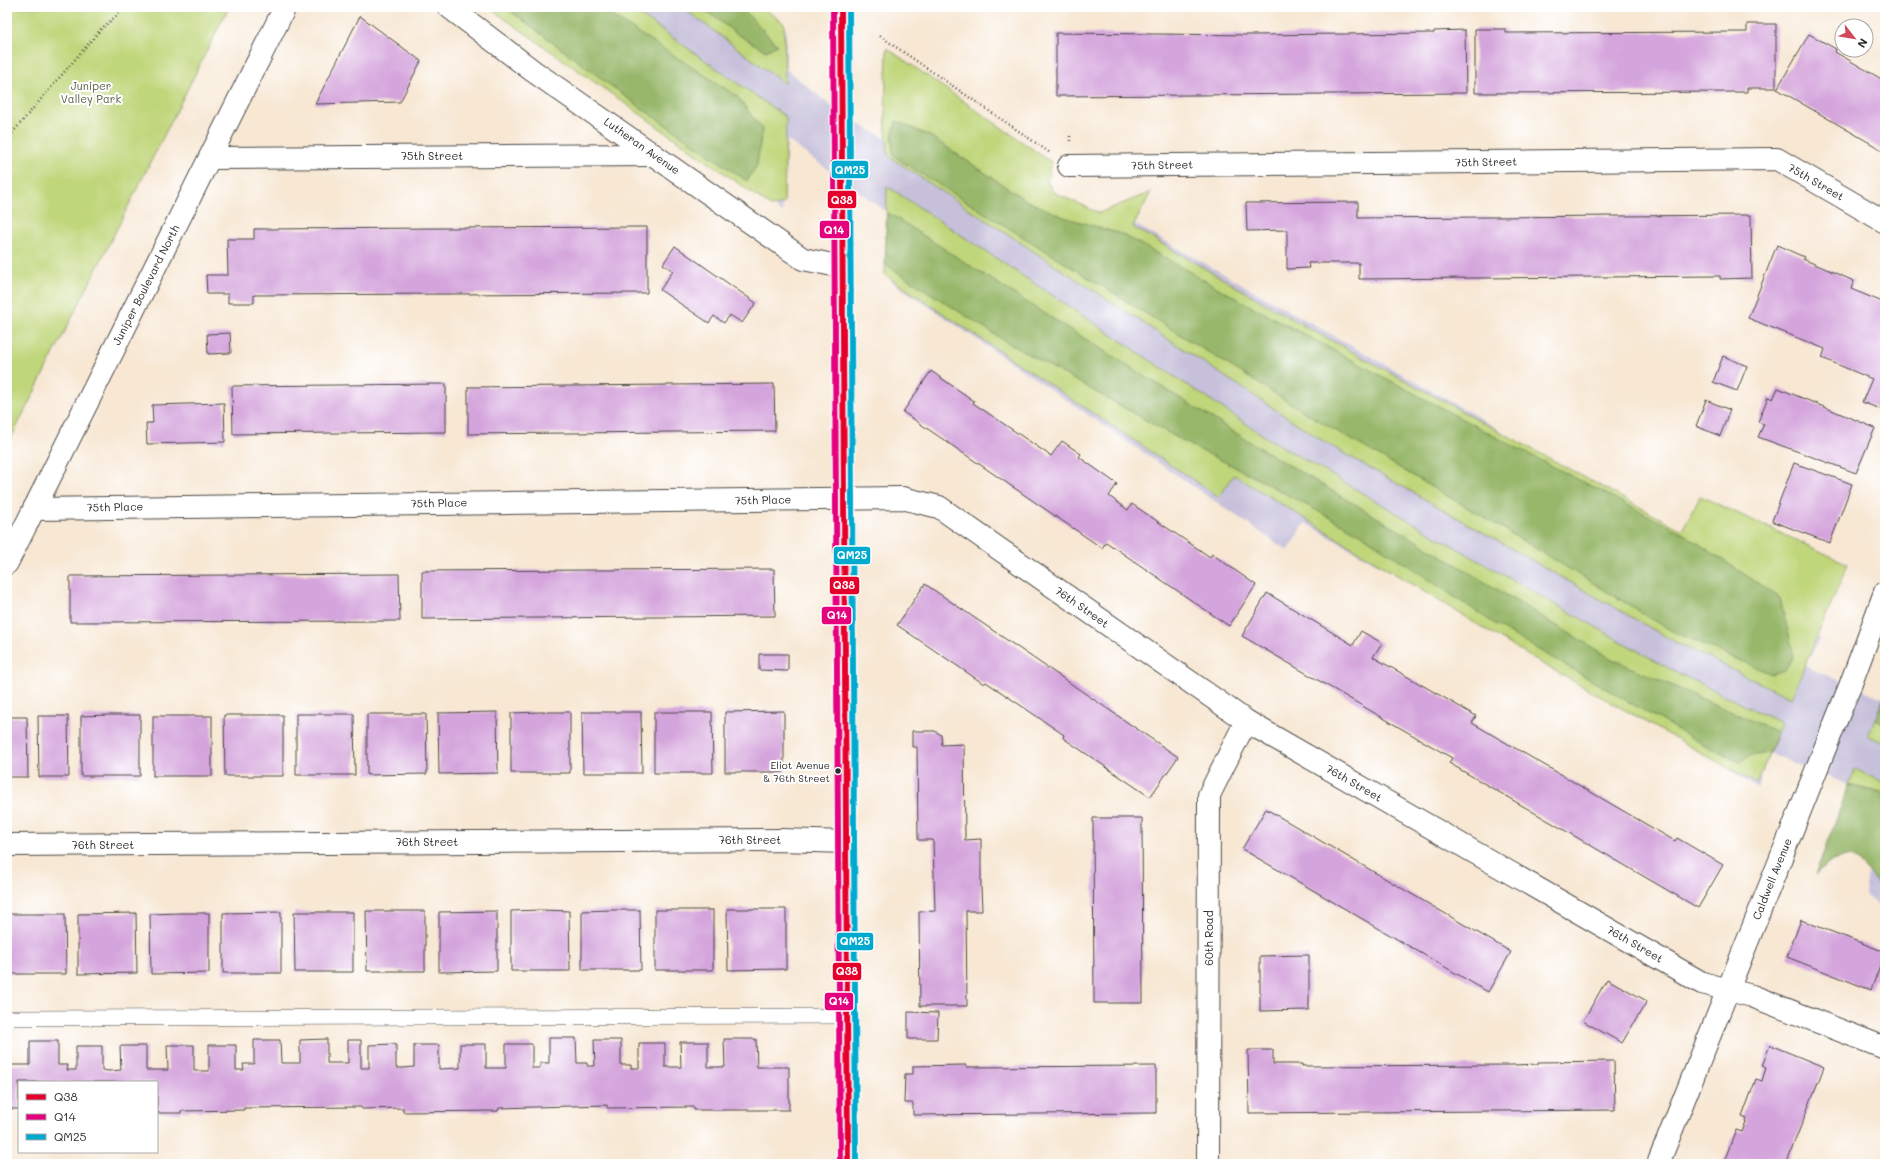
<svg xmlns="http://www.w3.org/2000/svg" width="1892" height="1171" viewBox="0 0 1892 1171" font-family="Mali,sans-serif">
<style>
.industrial{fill:#c6c0da}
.green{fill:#c0d67a;stroke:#768052}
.forest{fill:#98b76a;stroke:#62714a}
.building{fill:#d4a4dc}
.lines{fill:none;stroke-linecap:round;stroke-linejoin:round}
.service-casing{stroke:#4a4744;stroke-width:16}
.minor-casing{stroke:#4a4744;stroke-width:24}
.path{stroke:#4a4744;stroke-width:2.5;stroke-dasharray:1 3;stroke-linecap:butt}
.service{stroke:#fff;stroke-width:15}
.minor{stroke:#fff;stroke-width:22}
.bus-1-casing{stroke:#fff;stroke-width:9}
.bus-2-casing{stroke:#fff;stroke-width:9}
.bus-3-casing{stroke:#fff;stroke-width:9}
.bus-1{stroke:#e4002b;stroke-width:6}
.bus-2{stroke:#e5007d;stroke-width:6}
.bus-3{stroke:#00a9ce;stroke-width:6}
.bus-dot{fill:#2b2b2b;stroke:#fff;stroke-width:1.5}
.labels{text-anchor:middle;stroke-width:4;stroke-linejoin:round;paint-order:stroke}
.bus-label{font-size:10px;fill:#2b2b2b;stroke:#fff;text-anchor:end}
.park-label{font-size:11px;fill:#585e43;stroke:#fff}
.street-label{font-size:11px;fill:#2b2b2b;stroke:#fff}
.line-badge{stroke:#fff;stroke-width:1.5}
.badge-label{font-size:11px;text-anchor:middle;font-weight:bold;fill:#fff}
</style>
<rect width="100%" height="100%" fill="#fff"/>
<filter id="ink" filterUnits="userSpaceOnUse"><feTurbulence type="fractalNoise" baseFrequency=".025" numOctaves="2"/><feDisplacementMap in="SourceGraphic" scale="8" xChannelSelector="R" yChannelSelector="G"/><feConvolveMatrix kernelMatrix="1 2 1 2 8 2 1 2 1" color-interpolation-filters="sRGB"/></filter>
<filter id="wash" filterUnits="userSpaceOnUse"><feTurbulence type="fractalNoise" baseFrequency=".012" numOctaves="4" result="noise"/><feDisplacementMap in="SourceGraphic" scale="16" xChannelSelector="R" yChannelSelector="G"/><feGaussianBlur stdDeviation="0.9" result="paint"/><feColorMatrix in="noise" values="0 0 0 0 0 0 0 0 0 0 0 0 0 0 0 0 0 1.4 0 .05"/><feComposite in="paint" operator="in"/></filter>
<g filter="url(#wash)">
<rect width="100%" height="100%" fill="#f7e7d3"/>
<!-- industrial -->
<path class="industrial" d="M 494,7 L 747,7 L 756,35 L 786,28 L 786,69 L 842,115 L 889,140 L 1060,202 L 1131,222 L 1475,415 L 1734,574 L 1820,639 L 1804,666 L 1883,698 L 1885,695 L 1885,911 L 1865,895 L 1870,857 L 1848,785 L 1769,753 L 1757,789 L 1653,715 L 1479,622 L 1305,523 L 1288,551 L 891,281 L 887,212 L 787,140 L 782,213 Z"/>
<!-- green -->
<g class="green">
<path d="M 7,7 L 229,7 L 7,446 Z"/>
<path d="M 488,7 L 629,7 L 786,117 L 784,203 L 772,207 Z"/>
<path d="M 682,7 L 762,7 L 784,23 L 785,84 Z"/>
<path d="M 887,48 L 1051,162 L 1047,182 L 1053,192 L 1099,213 L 1151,192 L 1133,227 L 1303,325 L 1682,530 L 1700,496 L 1848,564 L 1791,698 L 1677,643 L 1328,444 L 888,156 L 885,117 Z"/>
<path d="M 887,186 L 1269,439 L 1474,558 L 1670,669 L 1781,723 L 1757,784 L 1537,661 L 1234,475 L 1219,497 L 885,275 Z"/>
<path d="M 1875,719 L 1885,723 L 1885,743 L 1868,736 Z"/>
<path d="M 1855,769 L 1885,783 L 1885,794 L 1849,785 Z"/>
</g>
<!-- forest -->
<g class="forest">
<path d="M 505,7 L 598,7 L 737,96 L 762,129 L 757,165 L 747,181 L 637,105 Z"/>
<path d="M 701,7 L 741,7 L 777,45 L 766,51 L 737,34 Z"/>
<path d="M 896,121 L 930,136 L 1027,201 L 1064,217 L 1124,235 L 1245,303 L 1494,436 L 1684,534 L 1780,598 L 1794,656 L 1785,670 L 1771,674 L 1672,631 L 1502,528 L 1306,413 L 904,163 L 893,155 L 892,137 Z"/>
<path d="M 887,212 L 1031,305 L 1255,445 L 1442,556 L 1610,658 L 1777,732 L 1769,753 L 1750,756 L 1739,762 L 1702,744 L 1504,630 L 1364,536 L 1245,472 L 1190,445 L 1005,341 L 885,264 Z"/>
<path d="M 1885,695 L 1885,723 L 1875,719 Z"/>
<path d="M 1849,785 L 1885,794 L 1885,891 C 1872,880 1865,864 1850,856 L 1832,861 L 1815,875 Z"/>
</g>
<g id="blocks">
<!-- building -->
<g class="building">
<path d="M 360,16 L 421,61 L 400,102 L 315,104 Z"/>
<path d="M 1747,24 L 1776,24 L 1776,88 L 1747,88 L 1747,92 L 1475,93 L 1475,29 L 1506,29 L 1506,33 L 1747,32 Z"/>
<path d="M 1465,30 L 1466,93 L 1056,96 L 1056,33 L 1253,35 L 1434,33 L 1434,31 Z"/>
<path d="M 1809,34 L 1836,49 L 1835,52 L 1885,81 L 1885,145 L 1882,150 L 1777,89 Z"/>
<path d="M 1358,202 L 1358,218 L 1751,215 L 1752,278 L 1720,279 L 1720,276 L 1359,279 L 1359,263 L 1308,263 L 1309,268 L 1287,269 L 1287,230 L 1247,231 L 1246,203 Z"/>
<path d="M 647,227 L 647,293 L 254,295 L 254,303 L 228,303 L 228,294 L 207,294 L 206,275 L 228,275 L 227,239 L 254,239 L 254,229 Z"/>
<path d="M 1777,245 L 1804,257 L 1803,259 L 1854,281 L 1851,289 L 1885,303 L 1885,411 L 1862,402 L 1872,379 L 1822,358 L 1825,349 L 1748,318 Z"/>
<path d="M 675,246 L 756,303 L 742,323 L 730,315 L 724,323 L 714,316 L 709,323 L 660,290 L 673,271 L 663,264 Z"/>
<path d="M 230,333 L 231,353 L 208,354 L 207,334 Z"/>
<path d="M 1723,356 L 1747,366 L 1737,391 L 1713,382 Z"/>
<path d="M 931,371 L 974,401 L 973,403 L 1051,456 L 1062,441 L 1081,454 L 1079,457 L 1117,484 L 1109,496 L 1128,510 L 1132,504 L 1210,557 L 1212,554 L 1256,585 L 1229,626 L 1106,542 L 1102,548 L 903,412 Z"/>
<path d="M 446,384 L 446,432 L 233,434 L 232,386 Z"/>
<path d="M 774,384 L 775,431 L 468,434 L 468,387 Z"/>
<path d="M 1778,388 L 1875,428 L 1856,473 L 1758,437 L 1764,424 L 1758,422 L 1768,397 L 1773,399 Z"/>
<path d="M 1706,400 L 1730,410 L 1720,436 L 1696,426 Z"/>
<path d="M 224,403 L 225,442 L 147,444 L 146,423 L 153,423 L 152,405 Z"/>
<path d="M 1794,463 L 1852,484 L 1830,543 L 1772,521 Z"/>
<path d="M 774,569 L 775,616 L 422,619 L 422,571 Z"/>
<path d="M 399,574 L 400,621 L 70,622 L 70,576 Z"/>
<path d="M 925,584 L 1178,757 L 1150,797 L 1063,738 L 1064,735 L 1026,709 L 986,682 L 984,684 L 897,625 Z"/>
<path d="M 1267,593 L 1353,645 L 1361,631 L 1382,643 L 1373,657 L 1476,716 L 1472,723 L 1675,841 L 1677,838 L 1723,865 L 1698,908 L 1449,763 L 1452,758 L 1242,636 Z"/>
<path d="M 759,654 L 788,654 L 788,671 L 759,670 Z"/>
<path d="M 784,711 L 784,772 L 725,772 L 725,712 Z"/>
<path d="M 497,712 L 498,773 L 439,774 L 438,713 Z"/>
<path d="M 540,712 L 570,712 L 570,773 L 511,773 L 511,713 Z"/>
<path d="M 582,712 L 641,712 L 642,773 L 583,773 Z"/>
<path d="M 654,712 L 712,712 L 713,773 L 654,773 Z"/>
<path d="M 296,714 L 354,714 L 355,775 L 296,775 Z"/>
<path d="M 367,714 L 426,714 L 427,774 L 367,775 Z"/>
<path d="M 110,715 L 140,715 L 140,776 L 81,776 L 81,716 Z"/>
<path d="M 224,715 L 283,715 L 283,776 L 225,776 Z"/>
<path d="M 38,716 L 68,716 L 69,777 L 39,777 Z"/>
<rect x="153" y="716" width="59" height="60"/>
<path d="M 7,717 L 27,717 L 28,777 L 7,777 Z"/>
<path d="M 912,731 L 935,731 L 941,735 L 942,745 L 964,744 L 965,840 L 981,839 L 981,887 L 982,911 L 966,911 L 967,1006 L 920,1006 L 919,912 L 935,911 L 933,840 L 918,840 L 917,747 L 912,747 Z"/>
<path d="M 1266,809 L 1511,952 L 1488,992 L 1242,849 Z"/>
<path d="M 1093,818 L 1142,818 L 1143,1003 L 1094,1003 Z"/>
<path d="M 727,909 L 786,909 L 786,969 L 728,970 Z"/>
<path d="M 541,910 L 569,911 L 570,971 L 511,971 L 511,911 Z"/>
<path d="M 612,910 L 640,910 L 641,970 L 582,970 L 582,911 Z"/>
<rect x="655" y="910" width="58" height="60"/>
<path d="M 366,911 L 425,911 L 425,971 L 367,971 Z"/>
<path d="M 497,911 L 497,971 L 439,972 L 439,912 Z"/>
<path d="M 281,912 L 281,973 L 223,973 L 223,913 Z"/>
<path d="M 294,912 L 353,912 L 353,972 L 295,972 Z"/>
<path d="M 136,913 L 137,973 L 78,974 L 78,914 Z"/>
<path d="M 180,913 L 209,913 L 209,973 L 151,974 L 150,914 Z"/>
<path d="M 7,914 L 65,914 L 66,974 L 7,974 Z"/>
<path d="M 1801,920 L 1885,952 L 1871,990 L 1787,957 Z"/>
<path d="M 1309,955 L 1309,1010 L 1260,1011 L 1260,956 Z"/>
<path d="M 1607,979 L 1647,1001 L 1622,1043 L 1583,1021 Z"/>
<path d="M 908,1012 L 938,1013 L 937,1039 L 908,1039 Z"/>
<path d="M 549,1038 L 576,1038 L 577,1063 L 587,1063 L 587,1066 L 595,1066 L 594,1040 L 621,1040 L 621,1065 L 631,1065 L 631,1068 L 639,1068 L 639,1043 L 665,1043 L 665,1067 L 681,1067 L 680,1042 L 708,1042 L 708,1067 L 725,1067 L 724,1039 L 756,1039 L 757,1067 L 789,1067 L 789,1110 L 694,1110 L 694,1107 L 607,1108 L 607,1105 L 499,1108 L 498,1111 L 403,1112 L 403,1108 L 362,1109 L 361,1107 L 244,1108 L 244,1110 L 181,1111 L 181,1113 L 157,1113 L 157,1082 L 19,1082 L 19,1109 L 7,1109 L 7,1042 L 10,1042 L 10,1065 L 30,1065 L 30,1041 L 58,1041 L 58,1065 L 68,1065 L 67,1070 L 76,1070 L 76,1046 L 102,1046 L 102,1070 L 109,1071 L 121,1070 L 120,1046 L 146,1046 L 146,1070 L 168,1070 L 167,1045 L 194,1045 L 194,1071 L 209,1071 L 209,1045 L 236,1045 L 236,1070 L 244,1070 L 243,1064 L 254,1064 L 254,1040 L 280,1040 L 281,1063 L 300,1063 L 300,1040 L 327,1039 L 327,1063 L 348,1063 L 348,1040 L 361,1040 L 361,1068 L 369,1068 L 369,1045 L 396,1044 L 396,1068 L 403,1068 L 414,1067 L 414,1045 L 439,1045 L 439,1069 L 460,1068 L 460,1044 L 486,1044 L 486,1068 L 506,1068 L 506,1044 L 532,1044 L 532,1068 L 540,1068 L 540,1063 L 549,1063 Z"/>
<path d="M 1770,1045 L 1824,1067 L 1786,1164 L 1723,1164 L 1736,1130 L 1742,1132 L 1747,1119 L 1742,1117 L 1756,1079 L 1762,1081 L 1764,1074 L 1766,1068 L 1762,1066 Z"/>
<path d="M 1248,1050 L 1273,1050 L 1273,1064 L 1302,1064 L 1302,1066 L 1514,1065 L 1538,1064 L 1538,1062 L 1614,1061 L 1615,1110 L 1249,1113 Z"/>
<path d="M 966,1065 L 966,1067 L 1156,1066 L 1156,1113 L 913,1115 L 913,1103 L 904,1103 L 905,1074 L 913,1074 L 913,1066 Z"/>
</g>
</g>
</g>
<g filter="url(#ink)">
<use href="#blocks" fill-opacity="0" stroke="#4a4744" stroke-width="1"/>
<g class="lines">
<!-- service casing -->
<g class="service-casing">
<path id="service" d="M 7,1018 L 847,1016"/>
</g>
<!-- minor casing -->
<g class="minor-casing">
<g id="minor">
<path d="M 449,7 L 533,71 L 803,259 L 843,267"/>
<path d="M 841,7 L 848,1164"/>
<path d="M 210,158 L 654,155"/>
<path d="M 1069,166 L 1777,159 L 1885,222"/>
<path d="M 34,509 L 902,498 L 939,507 L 1246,721 L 1702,983 L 1752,996 L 1885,1048"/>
<path d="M 7,563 L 285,7"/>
<path d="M 7,845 L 781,840 L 846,842"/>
<path d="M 1208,1164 L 1209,795 L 1246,721"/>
<path d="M 1658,1164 L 1850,686 L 1885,592"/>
</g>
</g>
<!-- path -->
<g class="path">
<path d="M 880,36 L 1049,152"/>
<path d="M 7,139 L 101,29 L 127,7"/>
<path d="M 1070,141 L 1070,134"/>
</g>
<!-- service -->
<use href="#service" class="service"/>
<!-- minor -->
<use href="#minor" class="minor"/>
<!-- bus-1 casing -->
<g class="bus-1-casing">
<path id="bus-1" d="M 841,7 L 848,1164"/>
</g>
<!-- bus-2 casing -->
<g class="bus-2-casing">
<path id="bus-2" d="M 833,7 L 840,1164"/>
</g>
<!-- bus-3 casing -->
<g class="bus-3-casing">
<path id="bus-3" d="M 849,7 L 856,1164"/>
</g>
<!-- bus-1 -->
<use href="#bus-1" class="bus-1"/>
<!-- bus-2 -->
<use href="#bus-2" class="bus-2"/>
<!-- bus-3 -->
<use href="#bus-3" class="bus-3"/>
</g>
</g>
<!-- markers -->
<circle class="bus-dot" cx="838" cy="771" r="3.5"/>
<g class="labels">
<!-- bus labels -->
<g class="bus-label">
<text x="830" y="769">Eliot Avenue<tspan x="830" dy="13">&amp; 76th Street</tspan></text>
</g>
<!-- park labels -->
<g class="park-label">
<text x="91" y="90">Juniper<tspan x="91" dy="13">Valley Park</tspan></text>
</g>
<!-- street labels -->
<g class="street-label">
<text transform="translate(642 146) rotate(35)" y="4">Lutheran Avenue</text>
<text x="432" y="160">75th Street</text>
<text transform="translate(1486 162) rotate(-1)" y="4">75th Street</text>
<text transform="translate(1162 165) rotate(-1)" y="4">75th Street</text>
<text transform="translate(1816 182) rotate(30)" y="4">75th Street</text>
<text transform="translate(146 285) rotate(-63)" y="4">Juniper Boulevard North</text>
<text transform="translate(763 500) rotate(-1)" y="4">75th Place</text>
<text transform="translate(439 503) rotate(-1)" y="4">75th Place</text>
<text transform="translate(115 507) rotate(-1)" y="4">75th Place</text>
<text transform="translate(1082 607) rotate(35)" y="4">76th Street</text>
<text transform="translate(1354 783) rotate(30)" y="4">76th Street</text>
<text x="750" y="844">76th Street</text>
<text x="427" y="846">76th Street</text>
<text x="103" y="849">76th Street</text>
<text transform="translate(1772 879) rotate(-68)" y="4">Caldwell Avenue</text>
<text transform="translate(1209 938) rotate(-90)" y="4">60th Road</text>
<text transform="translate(1635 944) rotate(30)" y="4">76th Street</text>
</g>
</g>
<g class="line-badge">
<rect x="831" y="160" width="38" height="19" rx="4" fill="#00a9ce"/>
<rect x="827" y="190" width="30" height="19" rx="4" fill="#e4002b"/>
<rect x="819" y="220" width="31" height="19" rx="4" fill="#e5007d"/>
<rect x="833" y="546" width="38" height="19" rx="4" fill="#00a9ce"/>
<rect x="829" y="576" width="31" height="19" rx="4" fill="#e4002b"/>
<rect x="821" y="606" width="31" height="19" rx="4" fill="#e5007d"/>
<rect x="836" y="932" width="38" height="19" rx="4" fill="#00a9ce"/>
<rect x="832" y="962" width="30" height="19" rx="4" fill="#e4002b"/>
<rect x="824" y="992" width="30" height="19" rx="4" fill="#e5007d"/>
</g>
<g class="badge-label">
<text x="850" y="174">QM25</text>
<text x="842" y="204">Q38</text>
<text x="834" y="234">Q14</text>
<text x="852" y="559">QM25</text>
<text x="844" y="589">Q38</text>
<text x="837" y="619">Q14</text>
<text x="855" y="945">QM25</text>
<text x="847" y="975">Q38</text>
<text x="839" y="1005">Q14</text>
</g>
<!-- margin -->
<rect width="1892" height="1171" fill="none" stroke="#fff" stroke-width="24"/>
<!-- legend -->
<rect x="18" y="1081" width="140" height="72" fill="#ffffff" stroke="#aaaaaa"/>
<rect x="26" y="1094" width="20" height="6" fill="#e4002b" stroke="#aaaaaa"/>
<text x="54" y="1101" font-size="12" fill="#2b2b2b">Q38</text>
<rect x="26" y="1114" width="20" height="6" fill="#e5007d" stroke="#aaaaaa"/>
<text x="54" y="1121" font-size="12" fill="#2b2b2b">Q14</text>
<rect x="26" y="1134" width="20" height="6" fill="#00a9ce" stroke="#aaaaaa"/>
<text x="54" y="1141" font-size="12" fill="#2b2b2b">QM25</text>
<!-- north arrow -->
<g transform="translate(1854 38) rotate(121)"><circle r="19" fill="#ffffff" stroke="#aaaaaa"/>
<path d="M0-3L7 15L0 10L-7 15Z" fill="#d1495b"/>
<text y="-6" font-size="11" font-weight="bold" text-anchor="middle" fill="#2b2b2b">N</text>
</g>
</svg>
